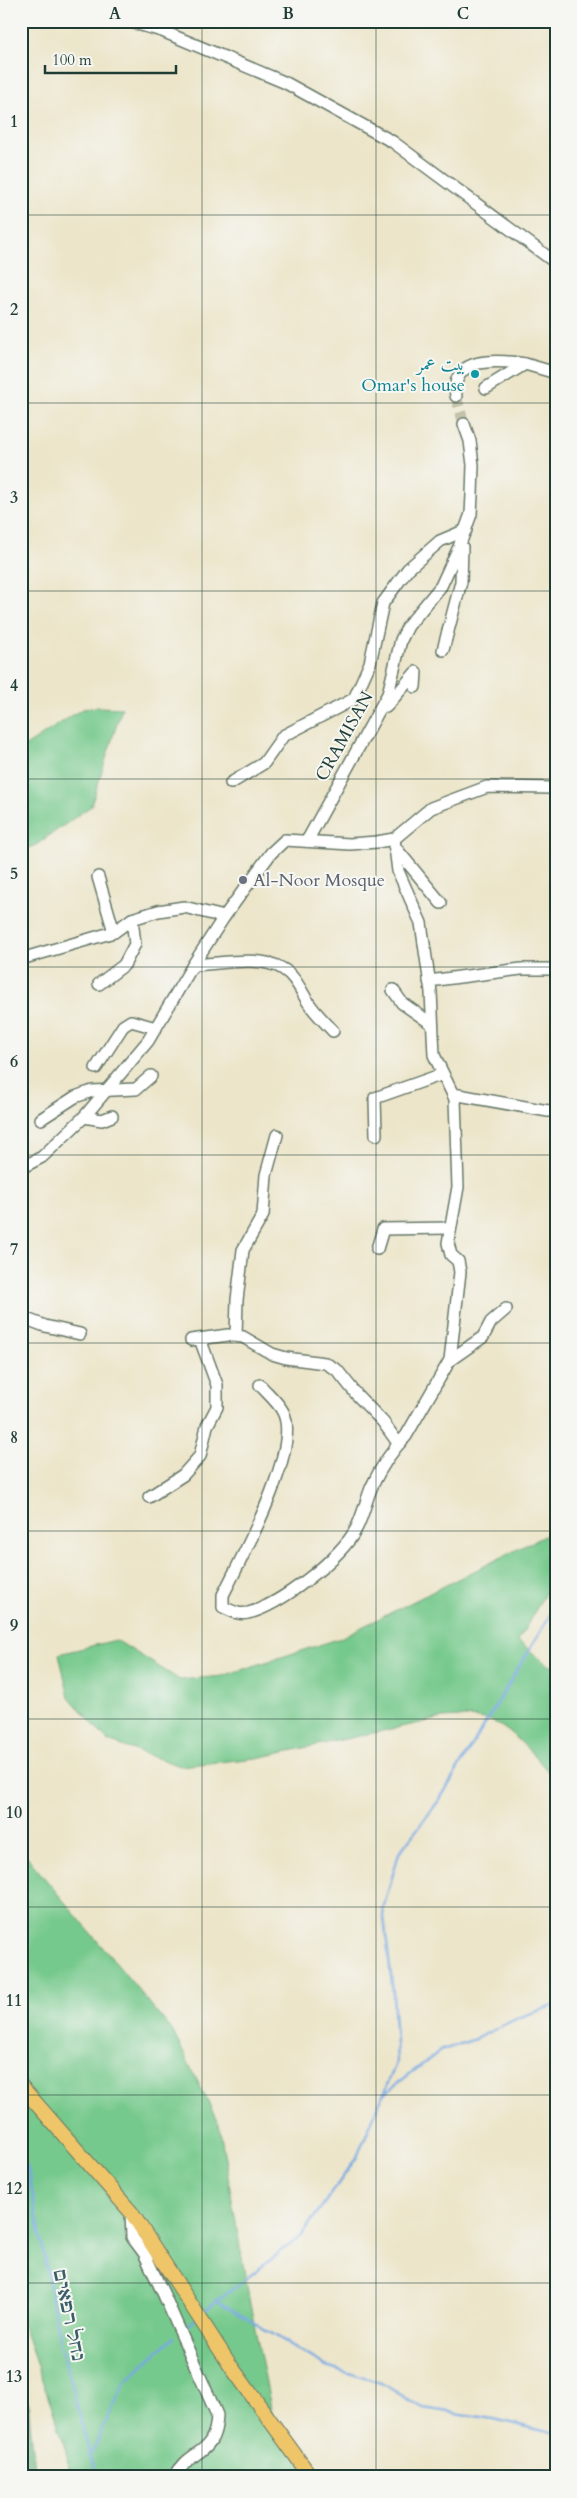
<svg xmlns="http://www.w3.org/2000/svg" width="577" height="2498" viewBox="0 0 577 2498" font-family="Cardo,Amiri,'Frank Ruhl Libre',serif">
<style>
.green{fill:#76c98c;stroke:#4a8360}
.forest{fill:#60ad78;stroke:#407556}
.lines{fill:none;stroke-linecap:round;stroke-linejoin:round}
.stream{stroke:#78a9e3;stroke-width:2.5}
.minor-tunnel{stroke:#c3c3ab;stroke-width:11;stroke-dasharray:11 5.5;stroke-linecap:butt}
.minor-casing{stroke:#677868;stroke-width:14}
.major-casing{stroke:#677868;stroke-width:16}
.minor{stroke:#fff;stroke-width:11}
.major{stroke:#eec569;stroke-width:14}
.grid{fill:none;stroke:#1f3d34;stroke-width:1;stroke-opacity:0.55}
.culture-dot{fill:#0f9aa8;stroke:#f6f6f2;stroke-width:2}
.worship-dot{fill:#6b7280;stroke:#f6f6f2;stroke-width:2}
.labels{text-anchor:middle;stroke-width:4;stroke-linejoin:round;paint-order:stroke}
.culture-label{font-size:18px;fill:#0d838f;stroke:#f6f6f2;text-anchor:end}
.street-label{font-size:18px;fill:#1f3d34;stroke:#f6f6f2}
.worship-label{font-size:18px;fill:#5b616d;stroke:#f6f6f2;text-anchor:start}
.water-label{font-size:19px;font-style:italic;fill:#3a5d69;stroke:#f6f6f2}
.neatline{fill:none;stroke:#1f3d34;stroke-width:2}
.grid-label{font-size:16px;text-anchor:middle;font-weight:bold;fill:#1f3d34}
</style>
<rect width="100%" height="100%" fill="#f6f6f2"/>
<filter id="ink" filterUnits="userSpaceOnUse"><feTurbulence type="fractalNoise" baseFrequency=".02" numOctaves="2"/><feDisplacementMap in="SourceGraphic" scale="10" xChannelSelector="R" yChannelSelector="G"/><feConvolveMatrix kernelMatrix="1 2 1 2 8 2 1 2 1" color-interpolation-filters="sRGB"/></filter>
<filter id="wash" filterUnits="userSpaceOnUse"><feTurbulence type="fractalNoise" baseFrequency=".0096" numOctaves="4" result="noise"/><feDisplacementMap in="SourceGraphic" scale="20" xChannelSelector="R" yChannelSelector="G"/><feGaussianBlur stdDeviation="1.12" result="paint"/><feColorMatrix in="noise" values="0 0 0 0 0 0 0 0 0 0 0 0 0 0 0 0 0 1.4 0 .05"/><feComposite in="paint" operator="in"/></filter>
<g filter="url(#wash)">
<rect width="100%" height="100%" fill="#ece5c9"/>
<!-- green -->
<g class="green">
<path d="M 97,707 L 122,708 L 91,806 L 36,845 L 21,851 L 21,749 L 82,709 Z"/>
<path d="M 556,1530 L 556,1574 L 518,1641 L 548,1665 L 556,1666 L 556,1781 C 540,1762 519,1736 497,1724 C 482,1715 461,1717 443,1718 L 257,1758 L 180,1766 L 108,1741 L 69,1697 L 59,1654 L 116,1640 L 180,1680 L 222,1676 L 338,1639 Z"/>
<path d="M 21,1850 L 172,2030 L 219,2124 L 250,2304 L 274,2423 L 311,2477 L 68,2477 L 67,2451 L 21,2320 Z"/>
</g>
<!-- forest -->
<path class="forest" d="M 21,2385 L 28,2403 L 36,2477 L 21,2477 Z"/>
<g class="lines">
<!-- stream -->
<g class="stream">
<path d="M 385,2093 L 440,2051 L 475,2039 L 520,2017 L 556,2005"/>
<path d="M 21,2158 L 28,2169 L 60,2343 L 96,2477"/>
<path d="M 216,2300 L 326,2366 L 381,2383 L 423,2408 L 494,2419 L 556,2434"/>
<path d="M 202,2313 L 301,2236 L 357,2157 L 397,2061 L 393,1993 L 383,1909 L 399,1853 L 440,1799 L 556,1605"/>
<path d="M 185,2327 L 194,2320"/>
<path d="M 91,2455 L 125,2381 L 174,2337"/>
</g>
</g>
</g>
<g filter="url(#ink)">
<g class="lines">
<!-- minor-tunnel -->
<path class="minor-tunnel" d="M 456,396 L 464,424"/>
<!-- minor casing -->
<g class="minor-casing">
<g id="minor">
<path d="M 127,21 L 162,31 L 286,83 L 393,142 L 556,263"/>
<path d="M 486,388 L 525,364 L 556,373"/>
<path d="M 456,396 C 450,355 499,360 525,364"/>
<path d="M 443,650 L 461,582 L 462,547"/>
<path d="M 386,707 L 416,672 L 415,687"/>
<path d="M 231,783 L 264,763 L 283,736 L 354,699 L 370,663 L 383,603 L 408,569 L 440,541 L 466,530"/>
<path d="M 307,841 L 388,694 L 401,640 L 408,626 L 441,586 L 459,547 L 471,514 L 472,495 L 473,465 L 470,441 L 464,424"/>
<path d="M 394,846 L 441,903"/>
<path d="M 98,877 L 114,932"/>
<path d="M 21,959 L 114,932 L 132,919 L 158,911 L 184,907 L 224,917 L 271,853 L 285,840 L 350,844 L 377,842 L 394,839 L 431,808 L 487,787 L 556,788"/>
<path d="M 193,965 C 217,964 262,955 283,969 C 295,976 301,991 308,1002 C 315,1013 325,1022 333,1031"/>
<path d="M 429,981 L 521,969 L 556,969"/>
<path d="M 99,984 L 124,965 L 135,944 L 132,919"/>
<path d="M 393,990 L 402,1003 L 432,1024"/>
<path d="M 96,1068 L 123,1026 L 131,1021 L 156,1028"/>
<path d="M 453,1094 L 548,1111 L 556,1110"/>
<path d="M 84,1117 L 102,1120 L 112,1116"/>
<path d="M 41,1119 L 75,1097 L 92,1091 L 136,1089 L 151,1076"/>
<path d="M 376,1135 L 375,1098 L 443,1074"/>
<path d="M 21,1168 L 42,1157 L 84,1117 L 148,1041 L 193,965 L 224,917"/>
<path d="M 377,1249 L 383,1229 L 450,1228"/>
<path d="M 21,1317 L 45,1326 L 80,1334"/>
<path d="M 236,1336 L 237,1300 L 243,1250 L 263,1215 L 266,1175 L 277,1135"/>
<path d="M 191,1340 L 228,1335 L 243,1337 L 272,1354 L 286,1358 L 325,1363 L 337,1370 L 357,1395 L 383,1422 L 398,1443"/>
<path d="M 450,1360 L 483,1337 L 491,1322 L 506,1309"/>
<path d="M 260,1385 C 267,1393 278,1402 283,1412 C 302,1448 241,1559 223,1595 L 223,1607 C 232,1611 238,1615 248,1613 C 279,1606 342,1557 356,1529 C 363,1516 366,1500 372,1486 C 380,1469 393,1449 406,1436 L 450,1360 L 460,1272 L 458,1261 L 451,1255 L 448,1243 L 458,1187 L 455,1099 L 434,1055 L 431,992 L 421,923 L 398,871 L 394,839"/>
<path d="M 149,1497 L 183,1475 L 200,1456 L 207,1426 L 217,1407 L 217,1385 L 200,1339"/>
<path d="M 131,2212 L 132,2237 L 144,2253 L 164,2295 L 217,2415 C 216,2457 189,2448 175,2477"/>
</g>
</g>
<!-- major casing -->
<g class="major-casing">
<path id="major" d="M 21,2086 L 131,2212 L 230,2365 L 311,2477"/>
</g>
<!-- minor -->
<use href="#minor" class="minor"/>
<!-- major -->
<use href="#major" class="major"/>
</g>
</g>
<!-- grid -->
<path class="grid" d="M 202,21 L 202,2477M 376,21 L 376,2477M 21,215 L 556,215M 21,403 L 556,403M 21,591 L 556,591M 21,779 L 556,779M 21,967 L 556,967M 21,1155 L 556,1155M 21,1343 L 556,1343M 21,1531 L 556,1531M 21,1719 L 556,1719M 21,1907 L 556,1907M 21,2095 L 556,2095M 21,2283 L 556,2283"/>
<!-- markers -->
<circle class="culture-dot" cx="475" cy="374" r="5"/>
<circle class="worship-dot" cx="243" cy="880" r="5"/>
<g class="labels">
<!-- culture labels -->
<g class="culture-label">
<text x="465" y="370">بيت عمر<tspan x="465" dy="21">Omar's house</tspan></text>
</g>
<!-- street labels -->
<g class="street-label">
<text transform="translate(344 736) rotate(-61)" y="6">CRAMISAN</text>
</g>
<!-- worship labels -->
<g class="worship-label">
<text x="253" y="886">Al-Noor Mosque</text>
</g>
<!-- water labels -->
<g class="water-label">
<text transform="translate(70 2315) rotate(78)" y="7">נחל רפאים</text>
</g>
</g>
<!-- margin -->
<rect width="577" height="2498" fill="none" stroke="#f6f6f2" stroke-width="55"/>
<!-- scale -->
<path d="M45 65v8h131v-8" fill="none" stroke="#1f3d34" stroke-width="2.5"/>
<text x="52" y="65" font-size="15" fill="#1f3d34" stroke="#f6f6f2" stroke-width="4" paint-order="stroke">100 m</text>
<rect x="28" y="28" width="522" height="2442" class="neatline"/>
<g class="grid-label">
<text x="115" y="19">A</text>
<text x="288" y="19">B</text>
<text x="463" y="19">C</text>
<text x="14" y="127">1</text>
<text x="14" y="315">2</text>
<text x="14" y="503">3</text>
<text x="14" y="691">4</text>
<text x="14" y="879">5</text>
<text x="14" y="1067">6</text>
<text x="14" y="1255">7</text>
<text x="14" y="1443">8</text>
<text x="14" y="1631">9</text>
<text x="14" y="1818">10</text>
<text x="14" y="2006">11</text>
<text x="14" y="2194">12</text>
<text x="14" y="2382">13</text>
</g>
</svg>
